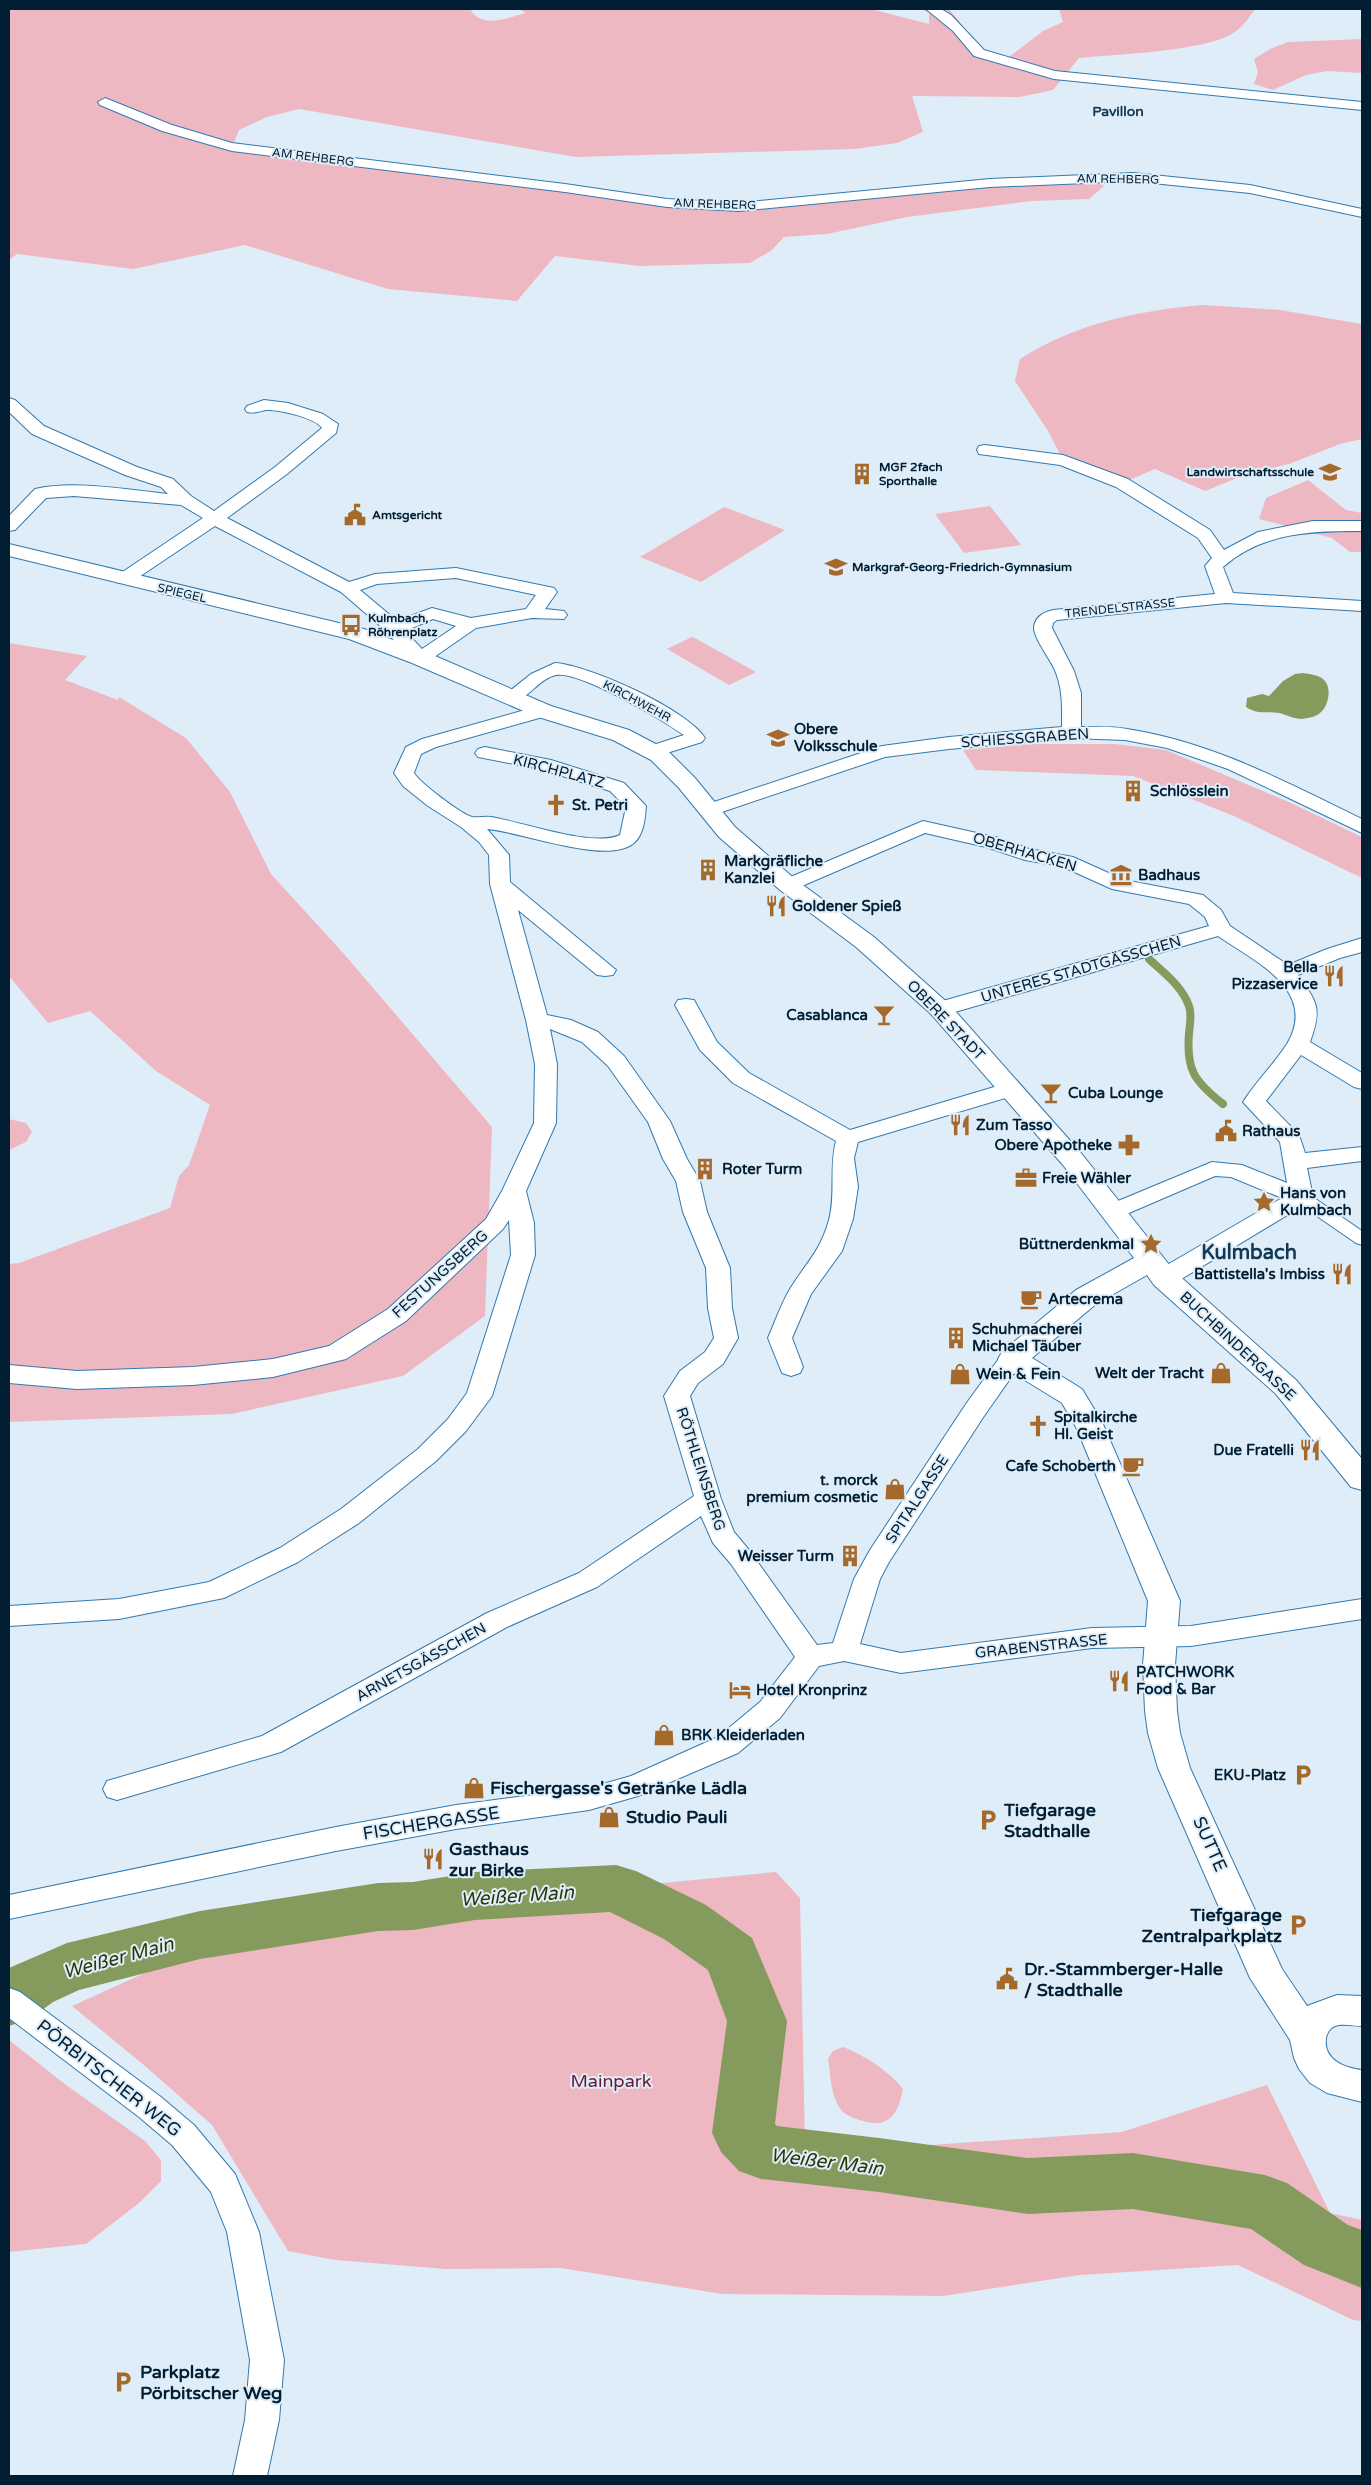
<svg xmlns="http://www.w3.org/2000/svg" width="1371" height="2485" viewBox="0 0 1371 2485" font-family="'Varela Round',sans-serif">
<style>
.green{fill:#eeb8c3}
.water{fill:#859b5e}
.lines{fill:none;stroke-linecap:round;stroke-linejoin:round}
.stream{stroke:#859b5e;stroke-width:8}
.river{fill:#859b5e;fill-rule:evenodd}
.pedestrian-casing{stroke:#3179af;stroke-width:2}
.minor-casing{stroke:#3179af;stroke-width:2}
.tertiary-casing{stroke:#3179af;stroke-width:2}
.pedestrian{fill:#fff;fill-rule:evenodd}
.minor{fill:#fff;fill-rule:evenodd}
.tertiary{fill:#fff;fill-rule:evenodd}
.labels{text-anchor:middle;stroke-width:4;stroke-linejoin:round;paint-order:stroke}
.far-street-label{font-size:12px;fill:#011e33;stroke:#dfedf9}
.far-poi-label{font-size:12px;font-weight:bold;fill:#011e33;stroke:#dfedf9;text-anchor:start}
.far-neighbourhood-label{font-size:14px;font-weight:bold;fill:#123854;stroke:#dfedf9}
.poi-label{font-size:15px;font-weight:bold;fill:#011e33;stroke:#dfedf9;text-anchor:start}
.street-label{font-size:15px;fill:#011e33;stroke:#dfedf9}
.near-poi-label{font-size:18px;font-weight:bold;fill:#011e33;stroke:#dfedf9;text-anchor:start}
.near-street-label{font-size:18px;fill:#011e33;stroke:#dfedf9}
.near-park-label{font-size:18px;fill:#6b1835;stroke:#dfedf9}
.near-water-label{font-size:19px;font-style:italic;fill:#293707;stroke:#dfedf9}
.district-label{font-size:20px;font-weight:bold;fill:#123854;stroke:#dfedf9}
</style>
<rect width="100%" height="100%" fill="#dfedf9"/>
<!-- green -->
<g class="green">
<path d="M 9,9 L 473,9 L 471,11 C 484,29 509,17 526,13 L 519,9 L 871,9 L 929,24 L 929,13 L 921,9 L 949,9 L 984,52 L 1009,57 L 1043,31 L 1063,22 L 1059,9 L 1255,9 C 1249,17 1244,26 1235,32 C 1205,52 1117,54 1079,58 L 1053,90 L 1020,97 L 912,96 L 923,132 L 897,143 L 855,149 L 576,157 L 299,109 L 267,117 L 239,130 L 232,147 L 667,203 L 739,207 L 1094,179 L 1104,186 L 1089,199 L 1032,201 L 907,217 L 827,234 L 784,237 L 772,250 L 750,263 L 640,266 L 555,256 L 517,301 L 388,289 L 245,245 L 133,269 L 17,254 L 9,260 Z"/>
<path d="M 1362,39 L 1362,73 L 1327,71 L 1306,75 L 1273,90 L 1254,84 L 1258,72 L 1254,59 L 1270,49 L 1288,42 Z"/>
<path d="M 1203,305 L 1280,310 L 1362,324 L 1362,439 L 1340,444 L 1289,464 L 1247,474 L 1205,491 L 1155,469 L 1122,483 L 1063,460 L 1048,431 L 1015,381 L 1020,359 C 1074,324 1140,310 1203,305 Z"/>
<path d="M 1308,480 L 1346,510 L 1362,513 L 1362,552 L 1350,552 L 1332,538 L 1259,519 L 1266,498 Z"/>
<path d="M 990,506 L 1021,545 L 964,553 L 935,514 Z"/>
<path d="M 724,507 L 785,530 L 701,582 L 640,557 Z"/>
<path d="M 692,637 L 693,637 L 756,672 L 729,685 L 667,649 Z"/>
<path d="M 9,643 L 87,656 L 65,680 L 118,700 L 119,697 L 186,738 L 230,792 L 271,874 L 344,954 L 492,1127 L 485,1316 L 403,1376 L 232,1414 L 9,1422 L 9,1264 L 19,1263 L 170,1208 L 179,1176 L 189,1165 L 210,1105 L 156,1071 L 90,1011 L 48,1023 L 9,976 Z"/>
<path d="M 1030,744 L 1115,744 L 1166,750 L 1291,803 L 1362,837 L 1362,878 L 1234,816 L 1133,776 L 976,770 L 963,750 Z"/>
<path d="M 9,1119 L 26,1123 L 32,1132 L 26,1142 L 9,1150 Z"/>
<path d="M 776,1872 L 800,1898 L 805,2146 L 915,2146 L 1122,2132 L 1267,2085 L 1330,2213 L 1362,2220 L 1362,2321 L 1353,2320 L 1238,2265 L 1080,2275 L 943,2296 L 722,2294 L 561,2268 L 446,2269 L 335,2260 L 288,2251 L 212,2125 L 145,2066 L 72,2006 L 189,1953 L 316,1928 L 473,1901 Z"/>
<path d="M 9,2040 L 66,2085 L 145,2141 L 161,2160 L 161,2181 L 139,2203 L 86,2244 L 9,2252 Z"/>
<path d="M 843,2047 C 864,2055 889,2071 903,2089 C 898,2113 890,2129 863,2121 C 856,2119 847,2116 842,2111 C 830,2096 831,2076 828,2059 L 833,2051 Z"/>
</g>
<!-- water -->
<path class="water" d="M 1303,673 C 1310,674 1320,675 1325,681 C 1332,689 1328,707 1320,713 C 1316,717 1307,718 1302,719 C 1294,719 1287,715 1279,713 C 1266,711 1258,715 1246,707 L 1247,698 L 1262,694 L 1269,696 L 1283,681 L 1295,674 Z"/>
<g class="lines">
<!-- stream -->
<path class="stream" d="M 1149,959 C 1164,973 1182,986 1189,1006 C 1192,1014 1190,1024 1189,1033 C 1186,1070 1194,1081 1223,1104"/>
<!-- river -->
<path class="river" d="M 616,1865 L 636,1871 L 706,1905 L 752,1938 L 787,2021 L 775,2124 L 777,2126 L 879,2138 L 1028,2158 L 1133,2153 L 1265,2175 L 1287,2183 L 1348,2225 L 1362,2230 L 1362,2288 L 1304,2265 L 1251,2229 L 1133,2209 L 1028,2214 L 879,2192 L 761,2179 L 739,2171 L 721,2152 L 712,2133 L 727,2021 L 708,1970 L 664,1939 L 610,1912 L 475,1920 L 413,1930 L 378,1931 L 200,1959 L 79,1990 L 53,2002 L 30,2019 L 9,2026 L 9,1968 L 67,1943 L 200,1911 L 378,1883 L 413,1882 L 475,1872 Z"/>
<!-- pedestrian casing -->
<g class="pedestrian-casing">
<path id="pedestrian" d="M 1301,1191 L 1307,1193 L 1362,1231 L 1362,1245 L 1356,1243 L 1295,1201 L 1292,1197 L 1295,1193 Z"/>
</g>
<!-- minor casing -->
<g class="minor-casing">
<g id="minor">
<path d="M 926,9 L 941,9 L 951,15 L 984,50 L 1055,71 L 1362,102 L 1362,110 L 1054,79 L 974,56 L 953,31 Z"/>
<path d="M 105,98 L 172,125 L 232,143 L 565,184 L 667,199 L 739,203 L 990,179 L 1133,173 L 1250,185 L 1362,209 L 1362,217 L 1250,193 L 1133,181 L 990,187 L 739,211 L 667,207 L 565,192 L 232,151 L 162,131 L 100,105 L 98,102 Z"/>
<path d="M 9,398 L 15,400 L 44,426 L 137,467 L 173,479 L 191,496 L 214,511 L 275,467 L 322,428 C 316,418 278,409 266,410 C 259,411 255,414 247,412 L 245,409 L 247,406 L 264,400 L 288,403 L 323,414 L 338,424 L 336,433 L 287,474 L 227,518 L 349,582 L 375,574 L 456,568 L 554,588 L 557,592 L 545,609 L 564,611 L 567,615 L 564,619 L 532,618 L 476,628 L 427,662 L 413,662 L 385,630 L 341,592 L 215,526 L 130,583 L 118,583 L 115,579 L 118,575 L 203,518 L 181,505 L 74,496 L 46,498 L 15,530 L 9,531 L 9,516 L 35,489 C 75,480 128,490 168,494 L 161,487 L 125,475 L 32,434 L 9,412 ZM 456,578 L 536,595 L 526,609 L 471,618 L 432,608 L 397,621 L 360,590 L 377,584 ZM 433,619 L 456,626 L 422,649 L 405,631 Z"/>
<path d="M 985,445 L 1063,455 L 1128,479 L 1210,530 L 1224,550 L 1258,532 L 1313,521 L 1362,521 L 1362,531 C 1312,531 1263,532 1223,567 L 1233,593 L 1362,601 L 1362,611 L 1226,603 L 1057,620 L 1053,623 L 1052,628 L 1074,671 L 1081,693 L 1081,727 C 1096,727 1112,726 1127,729 C 1212,742 1286,782 1362,819 L 1362,833 L 1228,769 L 1167,748 L 1125,740 L 1071,738 L 949,749 L 885,757 L 716,814 L 702,814 L 699,810 L 702,806 L 882,746 L 949,737 L 1062,727 C 1062,708 1063,691 1056,673 C 1052,661 1033,638 1034,627 C 1035,617 1044,612 1053,610 L 1215,594 L 1205,566 L 1212,558 L 1198,538 L 1116,487 L 1060,465 L 979,454 L 977,450 L 979,446 Z"/>
<path d="M 555,663 C 589,665 688,710 705,738 L 702,742 L 654,757 L 647,755 L 644,751 L 647,747 L 684,735 C 664,721 579,670 556,675 C 536,679 525,707 503,702 L 501,698 L 531,674 Z"/>
<path d="M 543,705 L 550,707 L 553,711 L 550,715 L 436,747 L 421,754 L 414,773 C 420,783 461,814 472,817 C 478,818 485,816 491,817 C 522,822 593,848 620,835 L 626,807 L 610,791 L 540,769 L 478,757 L 475,753 L 478,749 L 485,747 L 551,760 L 624,783 L 646,806 C 645,818 644,833 635,842 C 610,867 519,831 487,829 L 509,855 L 510,882 L 616,970 L 613,975 L 605,976 L 597,975 L 518,910 L 547,1015 L 571,1020 L 598,1032 L 624,1056 L 670,1121 L 687,1159 L 700,1181 L 707,1212 L 730,1268 L 732,1308 L 738,1338 L 723,1364 L 698,1383 L 690,1396 L 721,1499 L 734,1532 L 749,1550 L 817,1645 L 833,1643 L 854,1579 L 870,1550 L 966,1404 L 1003,1353 L 1012,1351 L 1021,1353 L 1024,1359 L 984,1416 L 889,1562 L 880,1579 L 860,1644 L 901,1653 L 1092,1628 L 1191,1626 L 1362,1599 L 1362,1619 L 1191,1646 L 1092,1648 L 901,1673 L 844,1661 L 819,1666 L 780,1718 L 738,1753 L 638,1796 L 589,1810 L 456,1829 L 336,1851 L 9,1919 L 9,1895 L 336,1827 L 456,1805 L 589,1788 L 631,1776 L 718,1737 L 760,1702 L 795,1657 L 731,1564 L 713,1543 L 701,1516 L 597,1587 L 507,1627 L 281,1752 L 117,1800 L 107,1797 L 103,1789 L 107,1781 L 262,1736 L 487,1613 L 579,1573 L 694,1496 L 664,1396 L 680,1371 L 705,1352 L 714,1338 L 708,1308 L 706,1268 L 683,1212 L 676,1181 L 663,1159 L 648,1122 L 608,1066 L 582,1042 L 550,1029 L 557,1064 L 556,1123 L 526,1191 L 534,1223 L 535,1255 L 492,1396 L 466,1431 L 436,1461 L 359,1523 L 298,1562 L 224,1598 L 119,1619 L 9,1626 L 9,1606 L 119,1599 L 209,1582 L 280,1548 L 341,1509 L 418,1449 L 448,1419 L 467,1393 L 511,1255 L 509,1220 L 503,1229 L 406,1321 L 346,1359 L 273,1377 L 193,1385 L 77,1389 L 9,1383 L 9,1365 L 77,1371 L 193,1367 L 273,1359 L 329,1346 L 388,1309 L 486,1219 L 502,1191 L 534,1123 L 535,1064 L 526,1020 L 490,884 L 489,855 L 479,842 L 461,827 L 428,806 L 403,786 L 394,773 L 406,747 L 422,739 Z"/>
<path d="M 923,821 L 999,838 L 1029,849 L 1073,857 L 1124,880 L 1203,895 L 1221,910 L 1230,926 L 1288,965 L 1327,949 L 1362,938 L 1362,952 L 1340,958 L 1298,975 C 1318,1003 1322,1009 1310,1042 L 1362,1073 L 1362,1089 L 1354,1087 L 1301,1055 L 1266,1101 L 1299,1135 L 1305,1153 L 1362,1147 L 1362,1161 L 1307,1168 L 1313,1197 L 1309,1202 L 1173,1284 L 1164,1286 L 1155,1284 L 1152,1278 L 1155,1272 L 1282,1198 L 1231,1177 L 1215,1176 L 1122,1216 L 1114,1219 L 1106,1216 L 1102,1211 L 1106,1206 L 1212,1162 L 1242,1165 L 1287,1183 L 1280,1142 L 1243,1102 C 1256,1082 1274,1064 1287,1044 C 1319,990 1254,961 1218,936 L 948,1014 L 940,1016 L 932,1014 L 929,1009 L 932,1004 L 1209,926 L 1205,917 L 1189,904 L 1112,889 L 1061,866 L 1025,860 L 986,847 L 925,833 L 795,889 L 788,891 L 781,889 L 778,885 L 781,881 Z"/>
<path d="M 686,999 L 694,1000 L 717,1042 L 749,1073 L 850,1130 L 1011,1082 L 1019,1084 L 1022,1089 L 1019,1094 L 858,1142 L 854,1158 L 858,1187 L 853,1219 L 842,1251 L 811,1294 L 792,1338 L 803,1367 L 800,1373 L 791,1376 L 782,1373 L 768,1338 C 775,1322 781,1304 790,1289 C 806,1263 820,1252 829,1220 C 836,1193 829,1167 836,1141 L 733,1083 L 700,1050 L 675,1005 L 678,1000 Z"/>
<path d="M 9,1988 L 20,1992 L 161,2097 L 194,2125 L 235,2174 L 259,2232 L 284,2360 L 279,2420 L 267,2476 L 233,2476 L 245,2420 L 250,2360 L 227,2232 L 211,2192 L 172,2145 L 139,2117 L 9,2018 Z"/>
</g>
</g>
<!-- tertiary casing -->
<g class="tertiary-casing">
<path id="tertiary" d="M 9,544 L 364,629 L 428,653 L 551,706 L 629,730 L 667,750 L 695,778 L 735,827 L 796,880 L 874,937 L 949,1004 L 1081,1153 L 1174,1271 L 1296,1380 L 1362,1459 L 1362,1490 L 1351,1487 L 1276,1394 L 1154,1285 L 1147,1275 L 1096,1304 L 1032,1358 L 1082,1389 L 1102,1422 L 1180,1601 L 1175,1665 L 1177,1711 L 1180,1733 L 1190,1768 L 1282,1969 L 1307,2006 L 1337,1995 L 1362,1996 L 1362,2026 C 1354,2026 1342,2023 1335,2026 C 1330,2028 1327,2033 1326,2038 C 1323,2060 1345,2068 1362,2070 L 1362,2102 L 1327,2093 L 1310,2083 L 1299,2069 L 1294,2058 L 1290,2040 L 1250,1978 L 1158,1768 L 1148,1733 L 1145,1711 L 1143,1665 L 1148,1601 L 1077,1429 L 1062,1403 L 1002,1366 L 998,1359 L 1002,1352 L 1076,1290 L 1134,1258 L 1063,1165 L 931,1014 L 856,947 L 780,890 L 719,837 L 679,788 L 651,760 L 613,740 L 535,716 L 412,663 L 349,639 L 9,556 Z"/>
</g>
<!-- pedestrian -->
<use href="#pedestrian" class="pedestrian"/>
<!-- minor -->
<use href="#minor" class="minor"/>
<!-- tertiary -->
<use href="#tertiary" class="tertiary"/>
</g>
<!-- icons -->
<defs>
<g id="school-bare" transform="scale(1.725)"><path d="M0-5L7-2L0 1L-7-2ZM-4 1L0 2.5L4 1V4Q0 6-4 4Z" fill="#a56a2b" stroke="#dfedf9" stroke-width="2.5" paint-order="stroke"/></g>
<g id="building-bare" transform="scale(1.725)"><path d="M-4-6H4V6H1V3H-1V6H-4ZM-2.5-4.3h1.7v1.8h-1.7ZM.8-4.3h1.7v1.8H.8ZM-2.5-1h1.7V.8h-1.7ZM.8-1h1.7V.8H.8Z" fill="#a56a2b" stroke="#dfedf9" stroke-width="2.5" paint-order="stroke"/></g>
<g id="civic-bare" transform="scale(1.725)"><path d="M-.6-6.5H3V-4.5H.6V-3L4-1V1h2V6H-6V1h2V-1L-.6-3ZM-1.2 2.5V6h2.4V2.5Z" fill="#a56a2b" stroke="#dfedf9" stroke-width="2.5" paint-order="stroke"/></g>
<g id="bus-bare" transform="scale(1.725)"><path d="M-5-6H5V4H4V6H2V4H-2V6H-4V4H-5ZM-3.5-4V0h7V-4ZM-3.5 1.2v1.5H-2V1.2ZM2 1.2v1.5H3.5V1.2Z" fill="#a56a2b" stroke="#dfedf9" stroke-width="2.5" paint-order="stroke"/></g>
<g id="church-bare" transform="scale(1.725)"><path d="M-1.2-6h2.4v3.5h3.3v2.4h-3.3V6h-2.4V-.1h-3.3v-2.4h3.3Z" fill="#a56a2b" stroke="#dfedf9" stroke-width="2.5" paint-order="stroke"/></g>
<g id="museum-bare" transform="scale(1.725)"><path d="M0-6L6-3V-2H-6V-3ZM-5-1h2V3h-2ZM-1-1h2V3h-2ZM3-1h2V3H3ZM-6 4H6V6H-6Z" fill="#a56a2b" stroke="#dfedf9" stroke-width="2.5" paint-order="stroke"/></g>
<g id="restaurant-bare" transform="scale(1.725)"><path d="M-5-6h1v4h1v-4h1v4h1v-4h1v5L-1.5 .5V6h-2V.5L-5-1ZM5-6V6H3V1.5H1.5Q1.5-4 5-6Z" fill="#a56a2b" stroke="#dfedf9" stroke-width="2.5" paint-order="stroke"/></g>
<g id="bar-bare" transform="scale(1.725)"><path d="M-6-5H6L.8 .8V4.5H3.5V6h-7V4.5H-.8V.8Z" fill="#a56a2b" stroke="#dfedf9" stroke-width="2.5" paint-order="stroke"/></g>
<g id="pharmacy-bare" transform="scale(1.725)"><path d="M-2-6h4v4h4v4h-4v4h-4v-4h-4v-4h4Z" fill="#a56a2b" stroke="#dfedf9" stroke-width="2.5" paint-order="stroke"/></g>
<g id="office-bare" transform="scale(1.725)"><path d="M-6-3h4V-5.5h4V-3h4V5H-6ZM-1-4.5V-3h2v-1.5ZM-6 0V1H6V0Z" fill="#a56a2b" stroke="#dfedf9" stroke-width="2.5" paint-order="stroke"/></g>
<g id="sight-bare" transform="scale(1.725)"><path d="M0-6L1.8-2.2L6-1.7L2.9 1.2L3.7 5.4L0 3.3L-3.7 5.4L-2.9 1.2L-6-1.7L-1.8-2.2Z" fill="#a56a2b" stroke="#dfedf9" stroke-width="2.5" paint-order="stroke"/></g>
<g id="cafe-bare" transform="scale(1.725)"><path d="M-5.5-4.5H6V0H3Q3 3.5 0 3.5H-2.5Q-5.5 3.5-5.5 0ZM3-3.2v2h1.7v-2ZM-6 4.5H4V6H-6Z" fill="#a56a2b" stroke="#dfedf9" stroke-width="2.5" paint-order="stroke"/></g>
<g id="shop-bare" transform="scale(1.725)"><path d="M-5-2.5h2.3a2.7 3.5 0 0 1 5.4 0H5L5.5 6h-11ZM-1.5-2.5h3a1.5 2.3 0 0 0-3 0Z" fill="#a56a2b" stroke="#dfedf9" stroke-width="2.5" paint-order="stroke"/></g>
<g id="hotel-bare" transform="scale(1.725)"><path d="M-6-4.5h1.5V1H6V5H4.5V3h-9V5H-6ZM-4 0a1.8 1.8 0 1 1 3.6 0ZM.5 0V-2.5h3Q6-2.5 6 0Z" fill="#a56a2b" stroke="#dfedf9" stroke-width="2.5" paint-order="stroke"/></g>
<g id="parking-bare" transform="scale(1.725)"><path d="M-3.5-5.5H1a3.5 3.5 0 0 1 0 7H-1V5.5H-3.5ZM-1-3.4V-.6H.8a1.4 1.4 0 0 0 0-2.8Z" fill="#a56a2b" stroke="#dfedf9" stroke-width="2.5" paint-order="stroke"/></g>
</defs>
<g fill-rule="evenodd">
<use href="#school-bare" x="1330" y="472"/>
<use href="#building-bare" x="862" y="474"/>
<use href="#civic-bare" x="355" y="515"/>
<use href="#school-bare" x="836" y="567"/>
<use href="#bus-bare" x="351" y="625"/>
<use href="#school-bare" x="778" y="738"/>
<use href="#building-bare" x="1133" y="791"/>
<use href="#church-bare" x="556" y="805"/>
<use href="#building-bare" x="708" y="870"/>
<use href="#museum-bare" x="1121" y="875"/>
<use href="#restaurant-bare" x="776" y="906"/>
<use href="#restaurant-bare" x="1334" y="976"/>
<use href="#bar-bare" x="884" y="1015"/>
<use href="#bar-bare" x="1051" y="1093"/>
<use href="#restaurant-bare" x="960" y="1125"/>
<use href="#civic-bare" x="1226" y="1131"/>
<use href="#pharmacy-bare" x="1129" y="1145"/>
<use href="#building-bare" x="705" y="1169"/>
<use href="#office-bare" x="1026" y="1178"/>
<use href="#sight-bare" x="1264" y="1202"/>
<use href="#sight-bare" x="1151" y="1244"/>
<use href="#restaurant-bare" x="1342" y="1274"/>
<use href="#cafe-bare" x="1031" y="1299"/>
<use href="#building-bare" x="956" y="1338"/>
<use href="#shop-bare" x="1221" y="1373"/>
<use href="#shop-bare" x="960" y="1374"/>
<use href="#church-bare" x="1038" y="1426"/>
<use href="#restaurant-bare" x="1310" y="1450"/>
<use href="#cafe-bare" x="1133" y="1466"/>
<use href="#shop-bare" x="895" y="1489"/>
<use href="#building-bare" x="850" y="1556"/>
<use href="#restaurant-bare" x="1119" y="1681"/>
<use href="#hotel-bare" x="740" y="1690"/>
<use href="#shop-bare" x="664" y="1735"/>
<use href="#parking-bare" x="1303" y="1775"/>
<use href="#shop-bare" x="474" y="1788"/>
<use href="#shop-bare" x="609" y="1817"/>
<use href="#parking-bare" x="988" y="1820"/>
<use href="#restaurant-bare" x="433" y="1859"/>
<use href="#parking-bare" x="1298" y="1925"/>
<use href="#civic-bare" x="1007" y="1979"/>
<use href="#parking-bare" x="123" y="2382"/>
</g>
<g class="labels">
<!-- far-street labels -->
<g class="far-street-label">
<text transform="translate(313 157) rotate(7)" y="4">AM REHBERG</text>
<text transform="translate(1118 179) rotate(1)" y="4">AM REHBERG</text>
<text transform="translate(715 204) rotate(2)" y="4">AM REHBERG</text>
<text transform="translate(182 593) rotate(13)" y="4">SPIEGEL</text>
<text transform="translate(1120 608) rotate(-6)" y="4">TRENDELSTRASSE</text>
<text transform="translate(637 701) rotate(28)" y="4">KIRCHWEHR</text>
</g>
<!-- far-poi labels -->
<g class="far-poi-label">
<text x="879" y="471">MGF 2fach<tspan x="879" dy="14">Sporthalle</tspan></text>
<text x="1314" y="476" text-anchor="end">Landwirtschaftsschule</text>
<text x="372" y="519">Amtsgericht</text>
<text x="852" y="571">Markgraf-Georg-Friedrich-Gymnasium</text>
<text x="368" y="622">Kulmbach,<tspan x="368" dy="14">Röhrenplatz</tspan></text>
</g>
<!-- far-neighbourhood labels -->
<g class="far-neighbourhood-label">
<text x="1118" y="116">Pavillon</text>
</g>
<!-- poi labels -->
<g class="poi-label">
<text x="794" y="734">Obere<tspan x="794" dy="17">Volksschule</tspan></text>
<text x="1150" y="796">Schlösslein</text>
<text x="572" y="810">St. Petri</text>
<text x="724" y="866">Markgräfliche<tspan x="724" dy="17">Kanzlei</tspan></text>
<text x="1138" y="880">Badhaus</text>
<text x="792" y="911">Goldener Spieß</text>
<text x="1318" y="972" text-anchor="end">Bella<tspan x="1318" dy="17">Pizzaservice</tspan></text>
<text x="868" y="1020" text-anchor="end">Casablanca</text>
<text x="1068" y="1098">Cuba Lounge</text>
<text x="976" y="1130">Zum Tasso</text>
<text x="1242" y="1136">Rathaus</text>
<text x="1112" y="1150" text-anchor="end">Obere Apotheke</text>
<text x="722" y="1174">Roter Turm</text>
<text x="1042" y="1183">Freie Wähler</text>
<text x="1280" y="1198">Hans von<tspan x="1280" dy="17">Kulmbach</tspan></text>
<text x="1134" y="1249" text-anchor="end">Büttnerdenkmal</text>
<text x="1325" y="1279" text-anchor="end">Battistella's Imbiss</text>
<text x="1048" y="1304">Artecrema</text>
<text x="972" y="1334">Schuhmacherei<tspan x="972" dy="17">Michael Täuber</tspan></text>
<text x="1204" y="1378" text-anchor="end">Welt der Tracht</text>
<text x="976" y="1379">Wein &amp; Fein</text>
<text x="1054" y="1422">Spitalkirche<tspan x="1054" dy="17">Hl. Geist</tspan></text>
<text x="1294" y="1455" text-anchor="end">Due Fratelli</text>
<text x="1116" y="1471" text-anchor="end">Cafe Schoberth</text>
<text x="878" y="1485" text-anchor="end">t. morck<tspan x="878" dy="17">premium cosmetic</tspan></text>
<text x="834" y="1561" text-anchor="end">Weisser Turm</text>
<text x="1136" y="1677">PATCHWORK<tspan x="1136" dy="17">Food &amp; Bar</tspan></text>
<text x="756" y="1695">Hotel Kronprinz</text>
<text x="681" y="1740">BRK Kleiderladen</text>
<text x="1286" y="1780" text-anchor="end">EKU-Platz</text>
</g>
<!-- street labels -->
<g class="street-label">
<text transform="translate(1025 738) rotate(-4)" y="5">SCHIESSGRABEN</text>
<text transform="translate(559 771) rotate(15)" y="5">KIRCHPLATZ</text>
<text transform="translate(1025 852) rotate(16)" y="5">OBERHACKEN</text>
<text transform="translate(1081 969) rotate(-16)" y="5">UNTERES STADTGÄSSCHEN</text>
<text transform="translate(946 1020) rotate(46)" y="5">OBERE STADT</text>
<text transform="translate(440 1274) rotate(-42)" y="5">FESTUNGSBERG</text>
<text transform="translate(1238 1346) rotate(43)" y="5">BUCHBINDERGASSE</text>
<text transform="translate(701 1469) rotate(72)" y="5">RÖTHLEINSBERG</text>
<text transform="translate(917 1499) rotate(-57)" y="5">SPITALGASSE</text>
<text transform="translate(1041 1646) rotate(-6)" y="5">GRABENSTRASSE</text>
<text transform="translate(421 1662) rotate(-29)" y="5">ARNETSGÄSSCHEN</text>
</g>
<!-- near-poi labels -->
<g class="near-poi-label">
<text x="490" y="1794">Fischergasse's Getränke Lädla</text>
<text x="1004" y="1816">Tiefgarage<tspan x="1004" dy="21">Stadthalle</tspan></text>
<text x="626" y="1823">Studio Pauli</text>
<text x="449" y="1855">Gasthaus<tspan x="449" dy="21">zur Birke</tspan></text>
<text x="1282" y="1921" text-anchor="end">Tiefgarage<tspan x="1282" dy="21">Zentralparkplatz</tspan></text>
<text x="1024" y="1975">Dr.-Stammberger-Halle<tspan x="1024" dy="21">/ Stadthalle</tspan></text>
<text x="140" y="2378">Parkplatz<tspan x="140" dy="21">Pörbitscher Weg</tspan></text>
</g>
<!-- near-street labels -->
<g class="near-street-label">
<text transform="translate(431 1823) rotate(-9)" y="6">FISCHERGASSE</text>
<text transform="translate(1210 1844) rotate(66)" y="6">SUTTE</text>
<text transform="translate(109 2078) rotate(38)" y="6">PÖRBITSCHER WEG</text>
</g>
<!-- near-park labels -->
<g class="near-park-label">
<text x="611" y="2087">Mainpark</text>
</g>
<!-- near-water labels -->
<g class="near-water-label">
<text transform="translate(517 1895) rotate(-4)" y="7">Weißer Main</text>
<text transform="translate(118 1957) rotate(-15)" y="7">Weißer Main</text>
<text transform="translate(827 2161) rotate(7)" y="7">Weißer Main</text>
</g>
<!-- district labels -->
<g class="district-label">
<text x="1249" y="1259">Kulmbach</text>
</g>
</g>
<!-- border -->
<rect width="1371" height="2485" fill="none" stroke="#011e33" stroke-width="20"/>
</svg>
